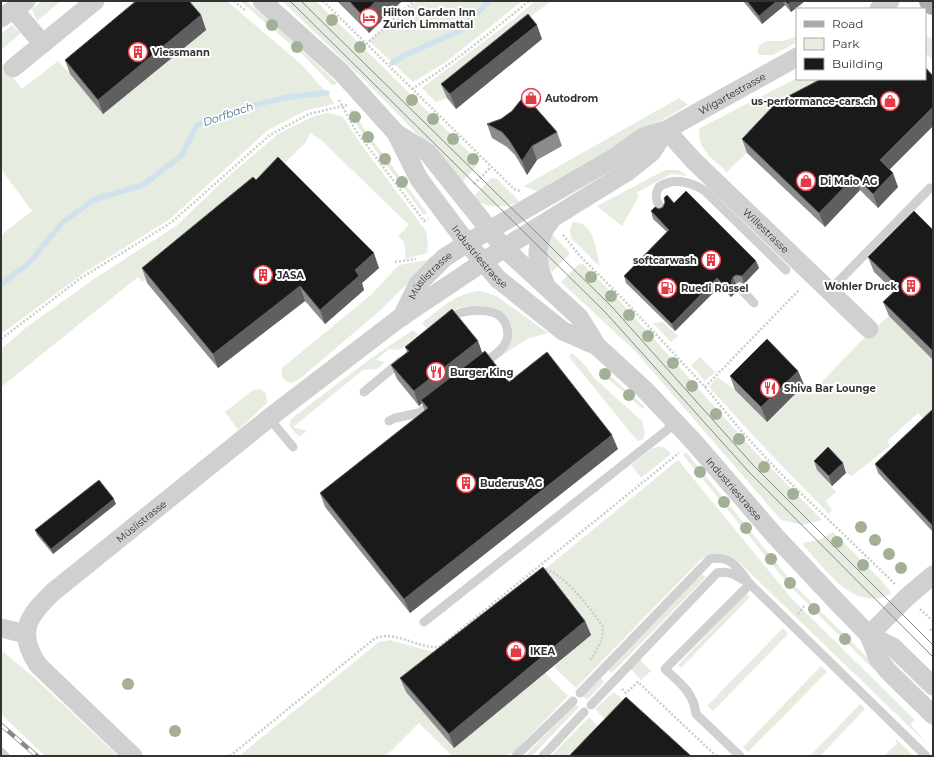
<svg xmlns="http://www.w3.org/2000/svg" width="934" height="757" viewBox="0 0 934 757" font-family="Montserrat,sans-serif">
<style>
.green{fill:#e6ecdf}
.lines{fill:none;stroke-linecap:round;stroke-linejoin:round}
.stream{stroke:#cfe2ee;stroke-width:5.5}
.path{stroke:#cdcdcd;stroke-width:2.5;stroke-dasharray:2 2;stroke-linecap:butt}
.service{stroke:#d0d0d0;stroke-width:9}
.minor{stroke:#d0d0d0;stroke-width:19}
.primary{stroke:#ababab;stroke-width:22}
.tram{stroke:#888;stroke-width:1}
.rail-casing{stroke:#888;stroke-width:4.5}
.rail{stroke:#fff;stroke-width:3;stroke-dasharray:9;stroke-linecap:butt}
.tree{fill:#a2b095}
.wall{fill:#8c8c8c}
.shaded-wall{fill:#5f5f5f}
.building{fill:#1a1a1a;stroke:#5f5f5f}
.labels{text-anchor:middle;stroke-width:4;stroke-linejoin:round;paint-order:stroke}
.poi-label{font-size:10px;font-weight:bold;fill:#333;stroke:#fff;text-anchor:start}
.street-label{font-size:10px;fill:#333;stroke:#fff}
.water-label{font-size:11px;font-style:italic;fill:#3f7597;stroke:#fff}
</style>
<rect width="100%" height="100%" fill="#fff"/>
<!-- green -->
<g class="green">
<path d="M 42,1 L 61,1 L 37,21 L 32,9 Z"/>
<path d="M 182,1 L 227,1 L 303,66 L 331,98 L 334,104 L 307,110 L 268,130 L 170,219 L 87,271 L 1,334 L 1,235 L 32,211 L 1,169 L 1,62 L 22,89 L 58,61 L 70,74 Z"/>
<path d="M 240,1 L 246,1 L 274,24 L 337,83 L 333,86 L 302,54 Z"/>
<path d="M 282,1 L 316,1 L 477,160 L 477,166 L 460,184 C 407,118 343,60 282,1 Z"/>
<path d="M 417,1 L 522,1 L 446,62 L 413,82 L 369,41 Z"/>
<path d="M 535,1 L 551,1 L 526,20 L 447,98 L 436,102 L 422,88 L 518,16 Z"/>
<path d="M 12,25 L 21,33 L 1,50 L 1,34 Z"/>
<path d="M 925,35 L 933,39 L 933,60 L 925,53 Z"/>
<path d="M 797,36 L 797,42 L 773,55 L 760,55 L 757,52 L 760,45 L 766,41 L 783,41 Z"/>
<path d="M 797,78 L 822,79 L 727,172 C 714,159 695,148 700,128 Z"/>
<path d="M 679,98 L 688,105 L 538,192 L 524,186 Z"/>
<path d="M 353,109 L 362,126 L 427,213 L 424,215 L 358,127 L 349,111 Z"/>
<path d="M 326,113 L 342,116 L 363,147 L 426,231 L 428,244 L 427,253 L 405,259 C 406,249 406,242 398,236 L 409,225 L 321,140 L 310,133 L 306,142 L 261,187 L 142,282 L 138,277 L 1,387 L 1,349 L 27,327 L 94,279 L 176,226 L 223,181 L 278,134 L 312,117 Z"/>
<path d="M 665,170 L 678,170 L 688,176 L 671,174 L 636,193 L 639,196 L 622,226 L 597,206 Z"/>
<path d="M 491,178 L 497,179 L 520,202 C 504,207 486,210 473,197 Z"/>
<path d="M 573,222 C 595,222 596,251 600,267 L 571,238 L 570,229 Z"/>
<path d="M 552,234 L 569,252 L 569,255 L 552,272 C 545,259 546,247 552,234 Z"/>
<path d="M 431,256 L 433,257 L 429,263 L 375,315 L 298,380 L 291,383 C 282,380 281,377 282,368 L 372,294 L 399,265 L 427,260 Z"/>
<path d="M 583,264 L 619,300 L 758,455 L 822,520 L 803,525 L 781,520 L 635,351 L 561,282 L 578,265 Z"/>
<path d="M 481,291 L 496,296 L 548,333 L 527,339 L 498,358 C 502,353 508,348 511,341 C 516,330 507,312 495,308 C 490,307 485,307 480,307 C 474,306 464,306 458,308 C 448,313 438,324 429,331 L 422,323 C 440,309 457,292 481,291 Z"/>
<path d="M 889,316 L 933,360 L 933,422 L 930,425 L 918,413 L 887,441 L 890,446 L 852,476 L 846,473 L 832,457 L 817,470 L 836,492 L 826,501 L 832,510 L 829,514 L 760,443 L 709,387 L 717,377 L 735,390 L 767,422 L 804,385 L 814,390 L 861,341 Z"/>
<path d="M 663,322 L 678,336 L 671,342 L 653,323 Z"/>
<path d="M 413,330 L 418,335 L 400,350 L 389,349 L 376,360 L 385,362 L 377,369 L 363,370 L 293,427 L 307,431 L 300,436 L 297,435 L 289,425 L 291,419 L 370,359 Z"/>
<path d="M 572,353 L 585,365 L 594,378 L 642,421 L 645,434 L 643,439 L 638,441 L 636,439 L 569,357 Z"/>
<path d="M 700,357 L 715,372 L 705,381 L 691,365 Z"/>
<path d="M 601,368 L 645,407 L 643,409 L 599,371 Z"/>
<path d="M 261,389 L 266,394 L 267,403 L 238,430 L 225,412 L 253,390 Z"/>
<path d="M 659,447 L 664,447 L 671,454 L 641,478 L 631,465 L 653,448 Z"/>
<path d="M 686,452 L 796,587 L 878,668 L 875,671 L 788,584 L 683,455 Z"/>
<path d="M 678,460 L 792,599 L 915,720 L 910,724 L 927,744 L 739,562 C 727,552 717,551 702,558 L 576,688 L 554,667 L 590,635 L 522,588 Z"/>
<path d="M 833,532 L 881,580 L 891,593 L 889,595 C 853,612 824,567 803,545 L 803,543 L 819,540 Z"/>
<path d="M 702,574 L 706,577 L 612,673 L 608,670 Z"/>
<path d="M 746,594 L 750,597 L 681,668 L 678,665 Z"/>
<path d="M 783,628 L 788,634 L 713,711 L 707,706 Z"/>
<path d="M 390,640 L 437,653 L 545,673 L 568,696 L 513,753 L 502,756 L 452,756 L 419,723 L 386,756 L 239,756 L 379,642 Z"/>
<path d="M 1,650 L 39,682 L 118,756 L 45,756 L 1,714 Z"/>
<path d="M 640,660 L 651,671 L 641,680 L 631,669 Z"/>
<path d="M 821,666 L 827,672 L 748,752 L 743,747 Z"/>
<path d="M 601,678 L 604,682 L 587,700 L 583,696 Z"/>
<path d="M 614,692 L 624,701 L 605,719 L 595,709 Z"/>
<path d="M 575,704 L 579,707 L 532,756 L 525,756 Z"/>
<path d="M 860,704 L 865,709 L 820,756 L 810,756 Z"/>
<path d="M 589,717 L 598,726 L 569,756 L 551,756 Z"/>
<path d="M 897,740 L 914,756 L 884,756 L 897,743 L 895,741 Z"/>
</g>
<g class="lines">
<!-- stream -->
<g class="stream">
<path d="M 392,63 L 407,54 L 460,31 L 489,1"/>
<path d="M 1,284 L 28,264 L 63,222 L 95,199 L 143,185 L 181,156 L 197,125 C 240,108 281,95 327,93"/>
</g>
<!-- path -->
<g class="path">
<path d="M 234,1 L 246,11"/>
<path d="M 323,1 L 514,189 L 520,191"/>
<path d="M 366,44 L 414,1"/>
<path d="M 412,89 C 454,63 491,32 529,1"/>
<path d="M 339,100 L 356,131 L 424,221 L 428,219"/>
<path d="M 474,184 L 491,167"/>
<path d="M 563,235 L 580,256 L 624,300 L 705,387 L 743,433 L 781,474 L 895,584"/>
<path d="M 395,262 L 416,259"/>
<path d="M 1,339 L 81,278 L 172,222 L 270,135 L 309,114 L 347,105"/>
<path d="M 705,387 L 800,289"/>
<path d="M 542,568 C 565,574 589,607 602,625 C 606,637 596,651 590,661"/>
<path d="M 920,609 L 933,621"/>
<path d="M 798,614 L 804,606"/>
<path d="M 930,629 L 933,633"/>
<path d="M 622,689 L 626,693 L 638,682 L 716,756"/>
<path d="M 230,756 L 374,639 C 394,629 418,649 439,647 L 679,453"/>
</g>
<!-- service -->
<g class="service">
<path d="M 662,210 C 656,202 654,195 659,187 C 673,177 690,182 704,190 L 786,270"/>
<path d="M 740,288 L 754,303"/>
<path d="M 830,290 L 930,188"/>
<path d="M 448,322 C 452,318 457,313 463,312 C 471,310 487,310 495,313 C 505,317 511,332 506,342 C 502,352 489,359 481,365"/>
<path d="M 364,392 L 401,361"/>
<path d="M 269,418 L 293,447"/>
<path d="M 389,421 L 395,418 L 419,413 L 433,403"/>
<path d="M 424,622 L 676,423"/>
<path d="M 580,693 L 710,559 C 729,555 736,565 747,580"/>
<path d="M 591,705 L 717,573 C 731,570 738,577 750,584 L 926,756"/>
<path d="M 1,752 L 5,756"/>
<path d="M 516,756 L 573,701"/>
<path d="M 543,756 L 584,712"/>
<path d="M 740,756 L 696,714 C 694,693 680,683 665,669 L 750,584"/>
</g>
<!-- minor -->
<g class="minor">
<path id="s1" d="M 262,1 L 341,72 L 396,133 L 428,153 L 504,248 L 579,317 L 597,346 L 646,391 L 694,442 L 776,537 L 837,602 L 869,635 L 893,647 L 933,686"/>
<path d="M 879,9 L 890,1"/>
<path d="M 14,10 L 43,44"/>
<path d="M 1,18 L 26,1"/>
<path d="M 13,68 L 95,1"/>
<path id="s2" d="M 666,130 L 694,161 L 869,329"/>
<path id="s3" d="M 396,133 L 419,179 L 467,243 L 498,279 L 563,331 L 597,346"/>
<path d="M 546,286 C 535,261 534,241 551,220"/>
<path id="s4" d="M 402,317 L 418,284 L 444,258 L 467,243 L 614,158 L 643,137 L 666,130 L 797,57"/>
<path d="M 1,628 L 26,634"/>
<path d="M 869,635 L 878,658 L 888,671 L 933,715"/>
<path d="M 869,635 L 907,597 L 933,575"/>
<path id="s5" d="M 133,756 L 38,665 C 16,632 28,616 53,592 L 269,418 L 401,317 L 504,248 L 627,172 L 652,152 L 666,130"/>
</g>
<!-- primary -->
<path class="primary" d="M 930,1 L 933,4"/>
<!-- tram -->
<g class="tram">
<path d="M 290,1 L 606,313 L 749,472 L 933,657"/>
<path d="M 301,1 L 612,307 L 754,466 L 933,645"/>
</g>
<!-- rail casing -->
<g class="rail-casing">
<path id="rail" d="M 1,725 L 37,756"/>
</g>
<!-- rail -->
<use href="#rail" class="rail"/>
</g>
<!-- trees -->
<g class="tree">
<circle cx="332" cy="20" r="6"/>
<circle cx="272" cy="25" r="6"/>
<circle cx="297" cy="47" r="6"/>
<circle cx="360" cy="47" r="6"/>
<circle cx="412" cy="100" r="6"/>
<circle cx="355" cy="117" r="6"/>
<circle cx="433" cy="119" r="6"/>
<circle cx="368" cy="137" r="6"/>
<circle cx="453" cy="139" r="6"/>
<circle cx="385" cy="159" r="6"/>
<circle cx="473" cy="159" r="6"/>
<circle cx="402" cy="182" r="6"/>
<circle cx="591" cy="277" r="6"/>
<circle cx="611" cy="296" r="6"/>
<circle cx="629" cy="315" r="6"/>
<circle cx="648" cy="336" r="6"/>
<circle cx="673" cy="363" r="6"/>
<circle cx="605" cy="374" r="6"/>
<circle cx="692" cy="386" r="6"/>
<circle cx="629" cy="395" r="6"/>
<circle cx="716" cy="414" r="6"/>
<circle cx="739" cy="439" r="6"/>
<circle cx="764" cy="467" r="6"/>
<circle cx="700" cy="472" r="6"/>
<circle cx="793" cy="494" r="6"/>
<circle cx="724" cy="502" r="6"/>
<circle cx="861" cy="527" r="6"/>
<circle cx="746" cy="528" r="6"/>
<circle cx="875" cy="540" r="6"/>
<circle cx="837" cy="542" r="6"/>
<circle cx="889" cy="554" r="6"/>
<circle cx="771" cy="559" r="6"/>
<circle cx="863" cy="565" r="6"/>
<circle cx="901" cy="568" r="6"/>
<circle cx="790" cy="583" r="6"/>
<circle cx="814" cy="609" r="6"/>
<circle cx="845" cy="639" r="6"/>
<circle cx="128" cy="684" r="6"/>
<circle cx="175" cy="731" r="6"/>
</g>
<!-- wall -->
<g class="wall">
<path d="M 337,1 L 401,1 L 401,2 L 369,33 Z"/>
<path d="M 743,1 L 805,1 L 791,12 L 785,5 L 762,24 Z"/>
<path d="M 201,15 L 206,30 L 103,114 L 70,74 L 65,60 Z"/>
<path d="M 542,39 L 456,109 L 447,98 L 441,84 Z"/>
<path d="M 933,76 L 933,126 L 889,170 L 898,187 L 878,208 L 860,190 L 825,227 L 747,153 L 742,139 Z"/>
<path d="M 534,106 L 557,132 L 562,146 L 537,160 L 527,175 L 515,155 L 507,147 L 492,138 L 487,124 Z"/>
<path d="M 256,180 L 379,268 L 362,283 L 364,290 L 325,324 L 305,301 L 218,368 L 147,283 L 142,268 Z"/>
<path d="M 674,203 L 756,261 L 759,268 L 744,284 L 739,282 L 736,284 L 734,288 L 736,292 L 731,297 L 720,286 L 675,331 L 626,283 L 624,276 L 667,232 L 653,219 L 651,211 L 659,209 Z"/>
<path d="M 933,230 L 933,360 L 889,316 L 883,302 L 894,291 L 874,272 L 868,257 Z"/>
<path d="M 478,341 L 482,353 L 509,382 L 618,449 L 410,613 L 325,507 L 320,493 L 425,411 L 422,403 L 419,406 L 397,379 L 391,365 L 407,352 L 405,347 Z"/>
<path d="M 798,371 L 804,385 L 767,422 L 735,390 L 730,376 Z"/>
<path d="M 933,409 L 933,532 L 878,473 L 875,464 Z"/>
<path d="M 814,461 L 846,473 L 832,486 L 817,470 Z"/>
<path d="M 116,504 L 53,554 L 37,535 L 35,530 Z"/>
<path d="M 585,621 L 591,635 L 454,748 L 406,692 L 400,678 Z"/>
</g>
<!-- shaded-wall -->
<g class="shaded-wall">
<path d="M 376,1 L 401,1 L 401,2 L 369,33 L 362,15 Z"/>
<path d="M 777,1 L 783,1 L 785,5 L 762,24 L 759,16 Z"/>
<path d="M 792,1 L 805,1 L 791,12 L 788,4 Z"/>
<path d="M 201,15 L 206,30 L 103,114 L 98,100 Z"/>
<path d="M 537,25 L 542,39 L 456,109 L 450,94 Z"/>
<path d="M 933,107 L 933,126 L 885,174 L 880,160 Z"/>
<path d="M 532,146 L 537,160 L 527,175 L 522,161 Z"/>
<path d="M 893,173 L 898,187 L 878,208 L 873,194 Z"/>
<path d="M 855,176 L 860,190 L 825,227 L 819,213 Z"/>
<path d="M 374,253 L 379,268 L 362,283 L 364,290 L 325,324 L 320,310 L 355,270 Z"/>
<path d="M 756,261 L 759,268 L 744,284 L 742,276 Z"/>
<path d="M 733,277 L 736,284 L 734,288 L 736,292 L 731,297 L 728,290 Z"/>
<path d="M 717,278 L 720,286 L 675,331 L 672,324 Z"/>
<path d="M 300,286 L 305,301 L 218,368 L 213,354 Z"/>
<path d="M 478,341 L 483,355 L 421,400 L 422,403 L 419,406 L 414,391 Z"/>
<path d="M 798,371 L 804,385 L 767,422 L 761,407 Z"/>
<path d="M 612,435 L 618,449 L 410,613 L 404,599 Z"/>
<path d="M 843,463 L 846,473 L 832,486 L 829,476 Z"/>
<path d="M 114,499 L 116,504 L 53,554 L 51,549 Z"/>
<path d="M 585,621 L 591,635 L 454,748 L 449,734 Z"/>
</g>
<!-- building -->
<g class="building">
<path d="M 136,1 L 189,1 L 201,15 L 98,100 L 65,60 Z"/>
<path d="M 349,1 L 376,1 L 362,15 Z"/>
<path d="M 747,1 L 777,1 L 759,16 Z"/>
<path d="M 785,1 L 792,1 L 788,4 Z"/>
<path d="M 528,14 L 537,25 L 450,94 L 441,84 Z"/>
<path d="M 925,67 L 933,76 L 933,107 L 880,160 L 893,173 L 873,194 L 855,176 L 819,213 L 742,139 L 777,102 L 821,79 L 925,79 Z"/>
<path d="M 528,91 L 534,106 L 557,132 L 532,146 L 522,161 L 509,140 L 502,132 L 487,124 L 501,119 L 512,111 Z"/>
<path d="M 278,157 L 374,253 L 355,270 L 359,276 L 320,310 L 300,286 L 213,354 L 142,268 L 253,177 L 256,180 Z"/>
<path d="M 686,191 L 756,261 L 742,276 L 736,275 L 733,277 L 731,282 L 733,285 L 728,290 L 717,278 L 672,324 L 624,276 L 669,230 L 651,211 L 655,207 L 659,209 L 663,207 L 665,202 L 664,198 L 667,195 L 674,203 Z"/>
<path d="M 914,211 L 933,230 L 933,351 L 883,302 L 899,287 L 868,257 Z"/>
<path d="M 452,309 L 478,341 L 414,391 L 391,365 L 409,351 L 405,347 Z"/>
<path d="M 767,339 L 798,371 L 761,407 L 730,376 Z"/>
<path d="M 485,351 L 509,382 L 547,352 L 612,435 L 404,599 L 320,493 L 428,408 L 421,400 Z"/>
<path d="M 933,409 L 933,526 L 875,464 Z"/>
<path d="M 828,447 L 843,463 L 829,476 L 814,461 Z"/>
<path d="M 99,480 L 114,499 L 51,549 L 35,530 Z"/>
<path d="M 543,567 L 585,621 L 449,734 L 400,678 Z"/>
<path d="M 626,697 L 691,756 L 569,756 Z"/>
</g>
<!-- icons -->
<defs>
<g id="hotel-ring" transform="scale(1)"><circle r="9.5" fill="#fff" stroke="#e63946" stroke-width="1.5"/><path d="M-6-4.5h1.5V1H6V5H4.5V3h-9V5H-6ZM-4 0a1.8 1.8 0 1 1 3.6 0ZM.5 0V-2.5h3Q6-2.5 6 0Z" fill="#e63946"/></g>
<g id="building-ring" transform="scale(1)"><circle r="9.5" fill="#fff" stroke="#e63946" stroke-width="1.5"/><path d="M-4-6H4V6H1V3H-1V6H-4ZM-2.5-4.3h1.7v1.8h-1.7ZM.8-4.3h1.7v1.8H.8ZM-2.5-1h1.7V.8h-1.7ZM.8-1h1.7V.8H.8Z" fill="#e63946"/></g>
<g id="shop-ring" transform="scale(1)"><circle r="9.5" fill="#fff" stroke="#e63946" stroke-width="1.5"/><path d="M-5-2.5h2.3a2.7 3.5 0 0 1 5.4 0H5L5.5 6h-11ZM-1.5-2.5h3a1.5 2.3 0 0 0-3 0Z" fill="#e63946"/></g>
<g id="fuel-ring" transform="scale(1)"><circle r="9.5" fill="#fff" stroke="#e63946" stroke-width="1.5"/><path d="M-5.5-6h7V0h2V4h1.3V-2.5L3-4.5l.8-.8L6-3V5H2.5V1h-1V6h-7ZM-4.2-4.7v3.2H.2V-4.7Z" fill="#e63946"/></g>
<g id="restaurant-ring" transform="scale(1)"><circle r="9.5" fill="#fff" stroke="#e63946" stroke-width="1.5"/><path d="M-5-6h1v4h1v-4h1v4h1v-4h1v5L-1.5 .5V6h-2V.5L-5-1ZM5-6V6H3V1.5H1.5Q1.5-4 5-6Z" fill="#e63946"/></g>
</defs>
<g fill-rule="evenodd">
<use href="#hotel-ring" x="369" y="18"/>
<use href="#building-ring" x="138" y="52"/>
<use href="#shop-ring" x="531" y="98"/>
<use href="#shop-ring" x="890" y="101"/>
<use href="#shop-ring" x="806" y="181"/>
<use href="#building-ring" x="711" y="260"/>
<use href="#building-ring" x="263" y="275"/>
<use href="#building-ring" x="911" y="286"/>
<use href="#fuel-ring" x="667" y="288"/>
<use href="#restaurant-ring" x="436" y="372"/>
<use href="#restaurant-ring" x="770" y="388"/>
<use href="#building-ring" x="466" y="483"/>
<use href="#shop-ring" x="516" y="651"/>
</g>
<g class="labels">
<!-- poi labels -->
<g class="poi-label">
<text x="383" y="16">Hilton Garden Inn<tspan x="383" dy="12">Zurich Limmattal</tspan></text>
<text x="152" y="56">Viessmann</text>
<text x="545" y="102">Autodrom</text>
<text x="876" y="105" text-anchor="end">us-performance-cars.ch</text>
<text x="820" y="185">Di Maio AG</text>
<text x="697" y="264" text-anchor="end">softcarwash</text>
<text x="277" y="279">JASA</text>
<text x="897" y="290" text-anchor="end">Wohler Druck</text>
<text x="681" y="292">Ruedi Rüssel</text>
<text x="450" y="376">Burger King</text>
<text x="784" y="392">Shiva Bar Lounge</text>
<text x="480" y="487">Buderus AG</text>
<text x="530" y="655">IKEA</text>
</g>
<!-- street labels -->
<g class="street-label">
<text dy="4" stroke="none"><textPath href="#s4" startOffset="406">Wigartestrasse</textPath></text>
<text dy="4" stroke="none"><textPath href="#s2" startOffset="142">Willestrasse</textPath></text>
<text dy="4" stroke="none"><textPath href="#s3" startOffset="150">Industriestrasse</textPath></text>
<text dy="4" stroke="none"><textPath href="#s4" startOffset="51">Müslistrasse</textPath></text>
<text dy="4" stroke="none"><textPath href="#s1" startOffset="682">Industriestrasse</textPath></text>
<text dy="4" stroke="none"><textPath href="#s5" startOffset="329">Müslistrasse</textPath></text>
</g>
<!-- water labels -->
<g class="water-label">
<text transform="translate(228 114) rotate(-19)" y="4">Dorfbach</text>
</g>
</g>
<!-- border -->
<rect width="934" height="757" fill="none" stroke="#333333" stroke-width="4"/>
<!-- legend -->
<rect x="796" y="8" width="130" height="72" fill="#ffffff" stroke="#adadad"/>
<rect x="804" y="21" width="20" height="6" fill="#ababab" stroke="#adadad"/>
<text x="832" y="28" font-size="12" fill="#333333">Road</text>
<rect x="804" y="38" width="20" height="12" fill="#e6ecdf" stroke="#adadad"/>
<text x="832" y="48" font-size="12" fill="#333333">Park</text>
<rect x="804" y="58" width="20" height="12" fill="#1a1a1a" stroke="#adadad"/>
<text x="832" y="68" font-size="12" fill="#333333">Building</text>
</svg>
